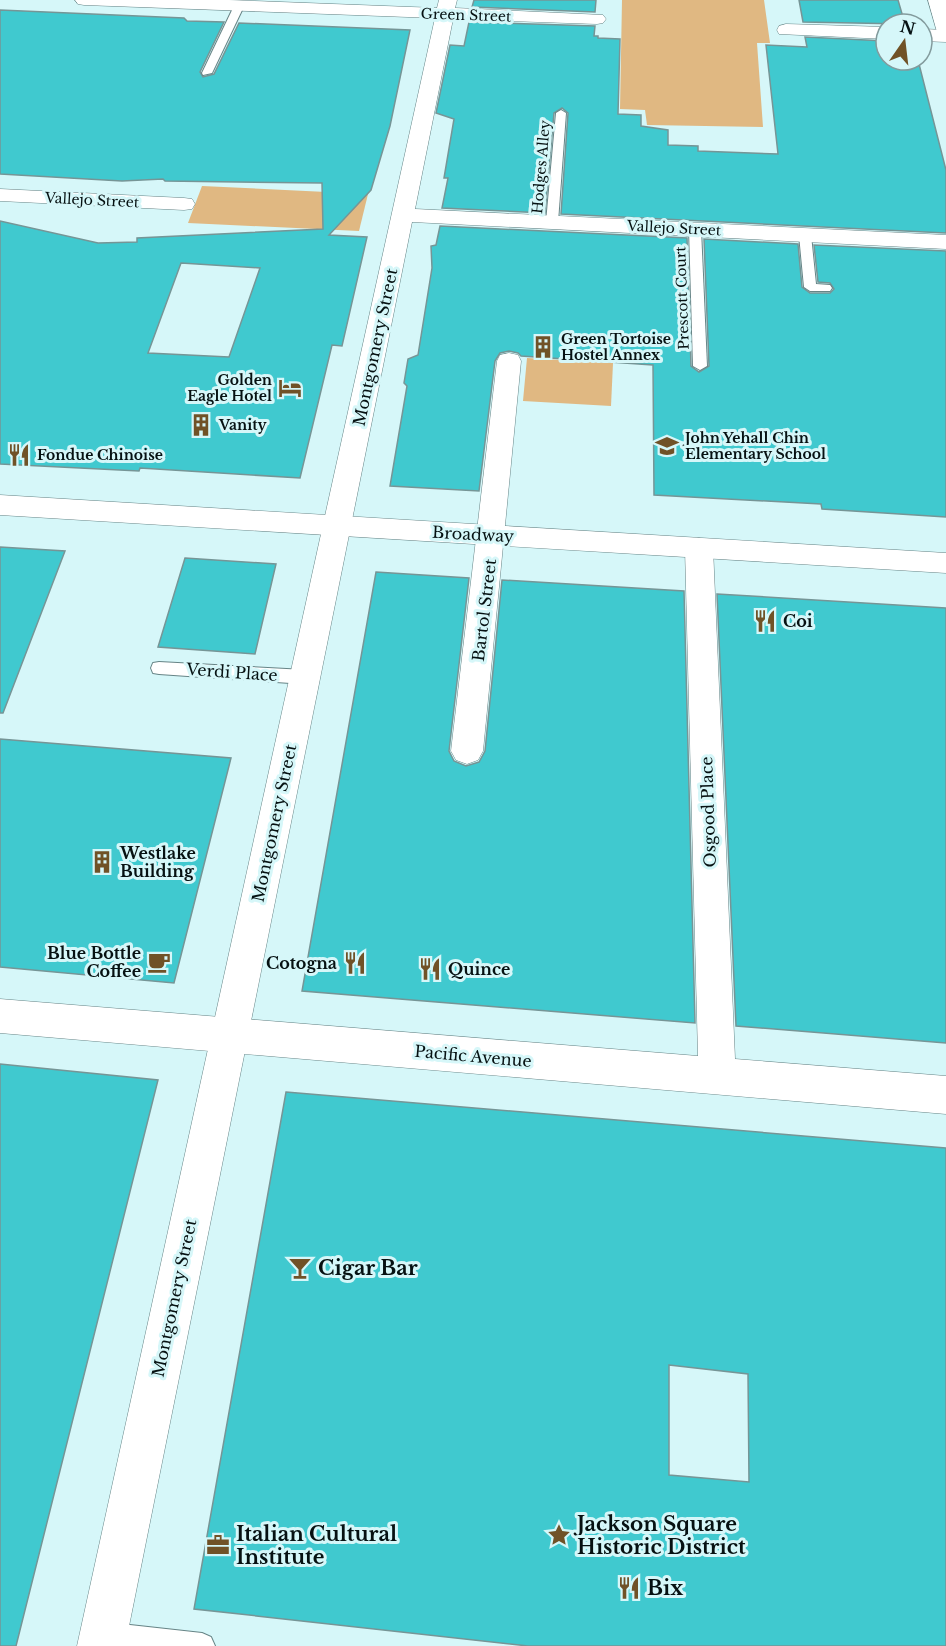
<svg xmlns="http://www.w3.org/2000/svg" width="946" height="1646" viewBox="0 0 946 1646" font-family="'Libre Baskerville',serif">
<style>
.green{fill:#e0b882}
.building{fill:#40c9cf;stroke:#769596;stroke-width:1.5;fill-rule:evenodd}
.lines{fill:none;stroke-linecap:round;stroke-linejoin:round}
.service-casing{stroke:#668486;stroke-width:2}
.minor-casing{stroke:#668486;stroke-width:1}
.tertiary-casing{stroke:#668486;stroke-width:1}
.primary-casing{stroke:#668486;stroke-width:1}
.service{fill:#fff;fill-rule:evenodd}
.minor{fill:#fff;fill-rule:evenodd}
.tertiary{fill:#fff;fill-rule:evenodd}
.primary{fill:#fff;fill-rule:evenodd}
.labels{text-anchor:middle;stroke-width:6;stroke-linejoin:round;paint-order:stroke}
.far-street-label{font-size:14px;fill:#061112;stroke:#d6f7f9}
.far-poi-label{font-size:14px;font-weight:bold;fill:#061112;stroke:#d6f7f9;text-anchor:start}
.street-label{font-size:16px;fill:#061112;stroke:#d6f7f9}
.poi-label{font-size:16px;font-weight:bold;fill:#061112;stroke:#d6f7f9;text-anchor:start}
.near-poi-label{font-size:20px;font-weight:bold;fill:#061112;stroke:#d6f7f9;text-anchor:start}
</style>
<rect width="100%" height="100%" fill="#d6f7f9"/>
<!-- green -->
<g class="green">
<path d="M 622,0 L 764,0 L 770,43 L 757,43 L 763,127 L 647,125 L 645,110 L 620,109 Z"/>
<path d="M 202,186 L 368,194 L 359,231 L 188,223 Z"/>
<path d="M 527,358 L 613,363 L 611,406 L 523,401 Z"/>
</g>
<!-- building -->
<g class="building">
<path d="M 474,0 L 596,0 L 595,12 L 472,7 Z"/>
<path d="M 799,0 L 898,0 L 905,24 L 803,22 Z"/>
<path d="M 0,10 L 184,18 L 187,21 L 224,22 L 200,72 L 203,77 L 214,74 L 239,23 L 410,30 L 390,126 L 371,190 L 329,235 L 367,237 L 342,346 L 332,345 L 300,478 L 140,468 L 139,471 L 0,464 L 0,221 L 98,243 L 137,242 L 137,238 L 323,229 L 322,183 L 165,181 L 163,179 L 122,181 L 0,174 ZM 181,263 L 260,268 L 229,357 L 148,353 Z"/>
<path d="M 469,22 L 595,26 L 594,36 L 598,36 L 598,38 L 620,39 L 618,114 L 641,115 L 641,126 L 668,130 L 668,145 L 698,146 L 698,151 L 778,154 L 766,45 L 807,47 L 805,37 L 886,41 L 886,60 L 918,60 L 946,170 L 946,233 L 561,214 L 568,113 L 562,108 L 554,113 L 545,213 L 442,208 L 448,178 L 444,178 L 454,119 L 436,113 L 450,45 L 464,46 Z"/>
<path d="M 440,226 L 687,238 L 691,366 L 699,372 L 709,366 L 704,239 L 798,244 L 802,287 L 810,293 L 830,293 L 834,289 L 830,283 L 818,282 L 814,245 L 946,251 L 946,517 L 822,509 L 821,504 L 654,495 L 653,365 L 521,356 L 518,353 L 509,351 L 500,353 L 495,361 L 479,491 L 390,486 L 407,386 L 404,383 L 408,359 L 418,355 L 432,268 L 431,246 L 436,245 Z"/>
<path d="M 0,547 L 65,551 L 3,713 L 0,713 Z"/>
<path d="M 185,558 L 276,564 L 255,654 L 158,647 Z"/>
<path d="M 376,572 L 469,578 L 449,751 L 454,761 L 466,766 L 479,762 L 485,751 L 502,580 L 684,591 L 695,1023 L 302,991 Z"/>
<path d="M 717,594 L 946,608 L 946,1043 L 736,1026 Z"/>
<path d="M 0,739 L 231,758 L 174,983 L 0,967 Z"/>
<path d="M 0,1064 L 158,1080 L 16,1646 L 0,1646 Z"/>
<path d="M 286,1092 L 946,1148 L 946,1646 L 528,1646 L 194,1609 ZM 669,1365 L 748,1374 L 749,1482 L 669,1475 Z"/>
</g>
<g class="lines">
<!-- service casing -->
<g class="service-casing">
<g id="service">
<path d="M 239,3 L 244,6 L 212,73 L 203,75 L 202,73 L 234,6 Z"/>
<path d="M 561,110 L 566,113 L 558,222 L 552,226 L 546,222 L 556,113 Z"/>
<path d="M 695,225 L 701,229 L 707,366 L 700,370 L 693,366 L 689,229 Z"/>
<path d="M 805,231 L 811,235 L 816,284 L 830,285 L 832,288 L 830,291 L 810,291 L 804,287 L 799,235 Z"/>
<path d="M 159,662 L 305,670 L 311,672 L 313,677 L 311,682 L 305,684 L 159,674 L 153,673 L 151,668 L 153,663 Z"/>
<path d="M 103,1622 L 202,1633 L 211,1637 L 215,1646 L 98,1646 L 94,1644 L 90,1635 L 94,1626 Z"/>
</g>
</g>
<!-- minor casing -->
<g class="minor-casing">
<g id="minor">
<path d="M 75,0 L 229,0 L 437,8 L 439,0 L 457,0 L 455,8 L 603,15 L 606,19 L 603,23 L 597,24 L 453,19 L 415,209 L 946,235 L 946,249 L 412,222 L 351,525 L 347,532 L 337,535 L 327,532 L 323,525 L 435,18 L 84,5 L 78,4 Z"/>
<path d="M 786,24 L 886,27 L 886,39 L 779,34 L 777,30 L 779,26 Z"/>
<path d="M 922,29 L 946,30 L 946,42 L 922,41 Z"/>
<path d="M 0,189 L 184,198 L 192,199 L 195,204 L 192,209 L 184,210 L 0,201 Z"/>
<path d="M 509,353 L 518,355 L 521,361 L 483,751 L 478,760 L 467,764 L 456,760 L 451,751 L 497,361 L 500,355 Z"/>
<path d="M 699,538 L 709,541 L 713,548 L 735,1059 L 946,1076 L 946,1114 L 0,1033 L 0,999 L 698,1056 L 685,548 L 689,541 Z"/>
</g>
</g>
<!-- tertiary casing -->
<g class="tertiary-casing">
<g id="tertiary">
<path d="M 928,0 L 946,0 L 946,38 L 939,36 L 937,32 Z"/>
<path d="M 337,515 L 347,518 L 351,525 L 125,1646 L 77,1646 L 323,525 L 327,518 Z"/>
</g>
</g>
<!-- primary casing -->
<g class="primary-casing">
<path id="primary" d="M 0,495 L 946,553 L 946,573 L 0,515 Z"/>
</g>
<!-- service -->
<use href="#service" class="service"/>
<!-- minor -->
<use href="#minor" class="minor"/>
<!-- tertiary -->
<use href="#tertiary" class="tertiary"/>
<!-- primary -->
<use href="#primary" class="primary"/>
</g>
<!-- icons -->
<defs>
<g id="building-bare" transform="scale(1.8)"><path d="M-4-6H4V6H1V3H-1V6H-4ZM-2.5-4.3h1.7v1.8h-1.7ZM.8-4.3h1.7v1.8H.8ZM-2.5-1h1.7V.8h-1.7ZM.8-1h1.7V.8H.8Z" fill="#705227" stroke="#d6f7f9" stroke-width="2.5" paint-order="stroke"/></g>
<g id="hotel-bare" transform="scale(1.8)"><path d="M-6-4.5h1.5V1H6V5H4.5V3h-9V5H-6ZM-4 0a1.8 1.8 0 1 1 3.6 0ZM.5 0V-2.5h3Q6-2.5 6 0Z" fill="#705227" stroke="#d6f7f9" stroke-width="2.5" paint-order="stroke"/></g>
<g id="school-bare" transform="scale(1.8)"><path d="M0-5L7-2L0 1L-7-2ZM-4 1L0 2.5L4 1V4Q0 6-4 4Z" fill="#705227" stroke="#d6f7f9" stroke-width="2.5" paint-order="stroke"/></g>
<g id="restaurant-bare" transform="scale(1.8)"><path d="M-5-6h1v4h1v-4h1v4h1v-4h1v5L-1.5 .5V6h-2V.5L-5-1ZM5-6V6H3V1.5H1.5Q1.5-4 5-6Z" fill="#705227" stroke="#d6f7f9" stroke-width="2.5" paint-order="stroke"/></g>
<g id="cafe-bare" transform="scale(1.8)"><path d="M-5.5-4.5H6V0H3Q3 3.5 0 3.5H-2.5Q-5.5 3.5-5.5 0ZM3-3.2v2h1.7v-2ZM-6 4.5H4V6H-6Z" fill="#705227" stroke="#d6f7f9" stroke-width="2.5" paint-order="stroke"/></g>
<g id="bar-bare" transform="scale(1.8)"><path d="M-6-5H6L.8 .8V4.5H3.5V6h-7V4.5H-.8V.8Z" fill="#705227" stroke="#d6f7f9" stroke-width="2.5" paint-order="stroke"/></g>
<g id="sight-bare" transform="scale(1.8)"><path d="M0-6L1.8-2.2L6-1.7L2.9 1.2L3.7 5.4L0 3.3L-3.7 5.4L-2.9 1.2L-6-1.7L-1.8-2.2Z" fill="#705227" stroke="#d6f7f9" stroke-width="2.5" paint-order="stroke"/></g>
<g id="office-bare" transform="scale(1.8)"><path d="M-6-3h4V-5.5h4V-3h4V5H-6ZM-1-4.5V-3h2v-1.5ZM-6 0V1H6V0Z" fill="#705227" stroke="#d6f7f9" stroke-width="2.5" paint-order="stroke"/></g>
</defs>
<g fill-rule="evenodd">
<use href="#building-bare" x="543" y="347"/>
<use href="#hotel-bare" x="290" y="388"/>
<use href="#building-bare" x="201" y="425"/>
<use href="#school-bare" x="667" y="446"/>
<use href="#restaurant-bare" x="19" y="455"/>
<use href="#restaurant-bare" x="765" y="621"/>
<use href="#building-bare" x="102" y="862"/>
<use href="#cafe-bare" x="159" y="962"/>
<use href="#restaurant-bare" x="355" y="963"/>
<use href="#restaurant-bare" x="430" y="969"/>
<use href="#bar-bare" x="300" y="1268"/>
<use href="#sight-bare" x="559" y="1535"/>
<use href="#office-bare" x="218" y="1545"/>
<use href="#restaurant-bare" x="629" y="1588"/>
</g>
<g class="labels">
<!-- far-street labels -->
<g class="far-street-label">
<text transform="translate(466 15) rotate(2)" y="5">Green Street</text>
<text transform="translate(541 167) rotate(-85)" y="5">Hodges Alley</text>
<text transform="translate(92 200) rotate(3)" y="5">Vallejo Street</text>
<text transform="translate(674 228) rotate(3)" y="5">Vallejo Street</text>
<text transform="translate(682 298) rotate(-92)" y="5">Prescott Court</text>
</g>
<!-- far-poi labels -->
<g class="far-poi-label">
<text x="561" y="344">Green Tortoise<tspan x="561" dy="16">Hostel Annex</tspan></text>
<text x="272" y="385" text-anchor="end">Golden<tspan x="272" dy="16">Eagle Hotel</tspan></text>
<text x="219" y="430">Vanity</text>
<text x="685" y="443">John Yehall Chin<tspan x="685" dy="16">Elementary School</tspan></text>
<text x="37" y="460">Fondue Chinoise</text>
</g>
<!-- street labels -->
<g class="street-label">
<text transform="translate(375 347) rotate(-78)" y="6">Montgomery Street</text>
<text transform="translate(473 534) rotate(3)" y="6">Broadway</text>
<text transform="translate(484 610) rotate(-83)" y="6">Bartol Street</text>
<text transform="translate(232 672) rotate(4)" y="6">Verdi Place</text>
<text transform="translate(708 812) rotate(-92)" y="6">Osgood Place</text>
<text transform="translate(274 823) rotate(-78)" y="6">Montgomery Street</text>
<text transform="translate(473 1056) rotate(5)" y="6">Pacific Avenue</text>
<text transform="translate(174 1298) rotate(-78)" y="6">Montgomery Street</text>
</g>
<!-- poi labels -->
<g class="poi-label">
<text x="783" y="627">Coi</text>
<text x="120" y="859">Westlake<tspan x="120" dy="18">Building</tspan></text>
<text x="141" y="959" text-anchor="end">Blue Bottle<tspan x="141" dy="18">Coffee</tspan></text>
<text x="337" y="969" text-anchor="end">Cotogna</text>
<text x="448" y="975">Quince</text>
</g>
<!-- near-poi labels -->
<g class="near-poi-label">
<text x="318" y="1275">Cigar Bar</text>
<text x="577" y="1531">Jackson Square<tspan x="577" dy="23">Historic District</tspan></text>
<text x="236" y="1541">Italian Cultural<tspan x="236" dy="23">Institute</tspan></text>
<text x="647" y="1595">Bix</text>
</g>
</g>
<!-- north arrow -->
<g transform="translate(904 42) rotate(14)"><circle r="28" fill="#d6f7f9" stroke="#839b9d" stroke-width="1.5"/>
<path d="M0-4.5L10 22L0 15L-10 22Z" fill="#705227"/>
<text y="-9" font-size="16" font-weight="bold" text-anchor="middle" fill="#061112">N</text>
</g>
</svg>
